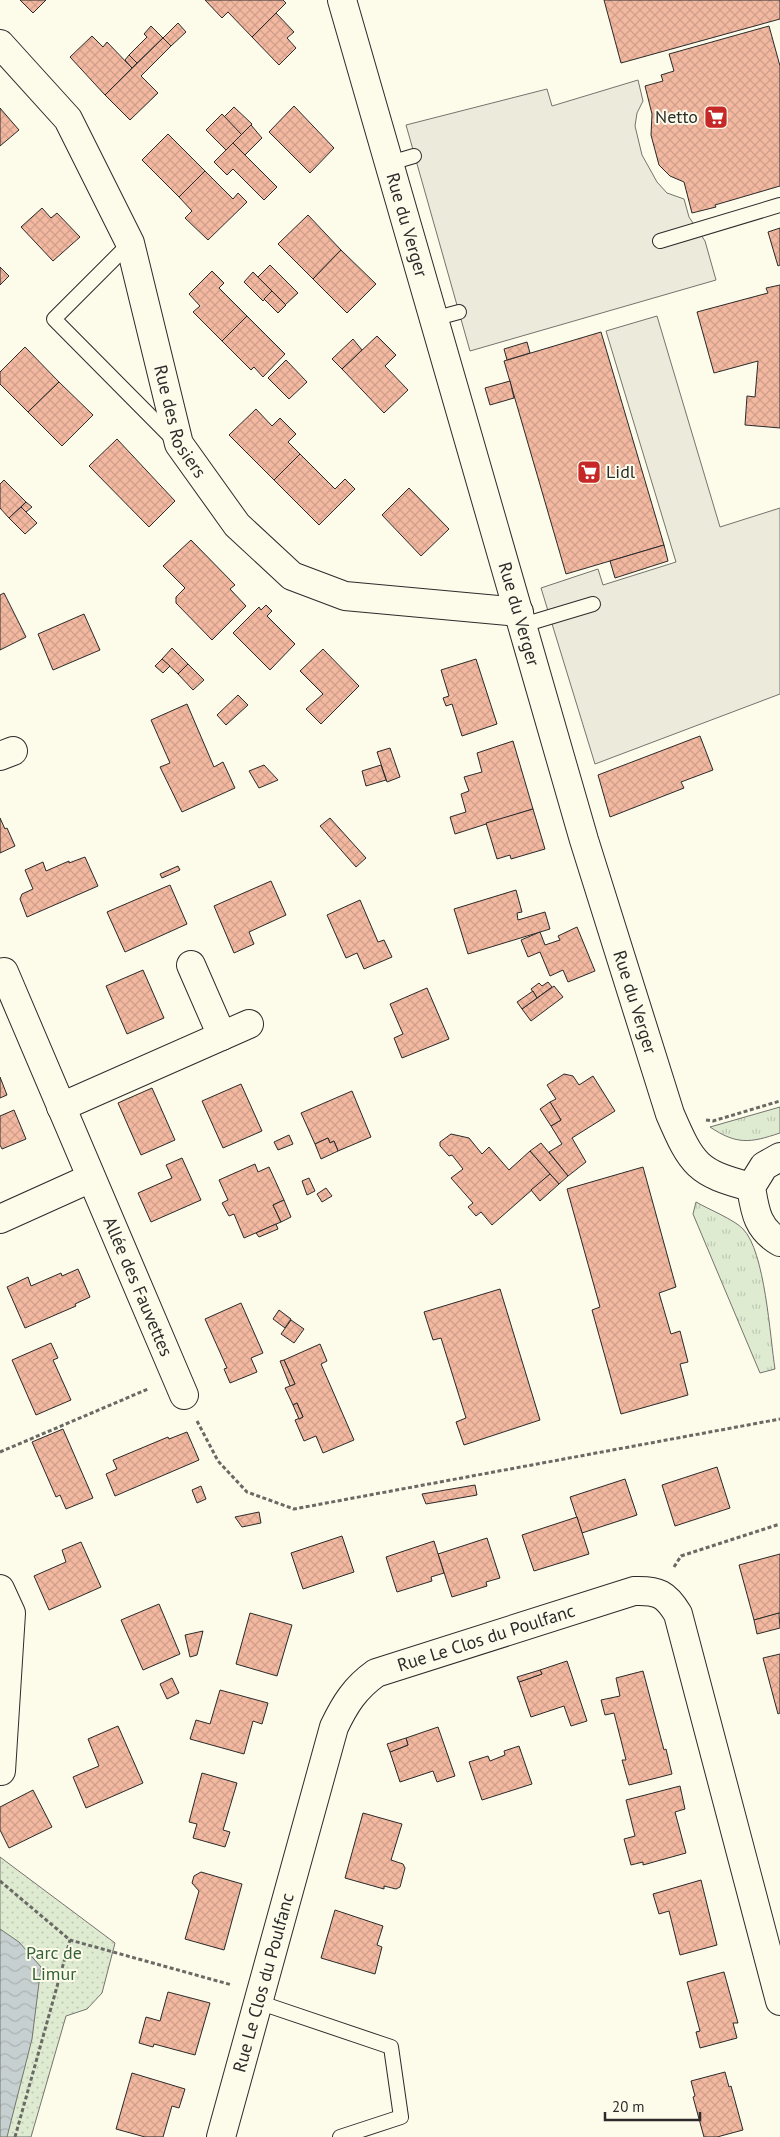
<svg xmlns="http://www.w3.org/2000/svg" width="780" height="2137" viewBox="0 0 780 2137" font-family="'PT Sans',sans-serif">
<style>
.grass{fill:url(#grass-tufts);stroke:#74746e}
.park{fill:url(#park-dots);stroke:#74746e}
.parking{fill:#eceadb;stroke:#74746e}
.water{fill:url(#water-waves);stroke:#74746e}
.building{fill:url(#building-cross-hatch);stroke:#2b2b2b}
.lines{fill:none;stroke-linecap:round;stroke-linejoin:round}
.lane-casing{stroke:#2b2b2b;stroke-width:16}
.street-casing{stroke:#2b2b2b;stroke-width:30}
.secondary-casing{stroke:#2b2b2b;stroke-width:30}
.path{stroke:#6a6964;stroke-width:3;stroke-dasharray:4 2.5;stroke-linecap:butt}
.lane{stroke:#fdfbea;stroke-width:14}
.street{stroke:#fdfbea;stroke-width:28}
.secondary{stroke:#fdfbea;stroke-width:28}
.labels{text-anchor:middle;stroke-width:4;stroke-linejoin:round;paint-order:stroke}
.poi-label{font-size:18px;fill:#2b2b2b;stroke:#fdfbea;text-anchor:end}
.street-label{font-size:18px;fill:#2b2b2b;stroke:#fdfbea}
.park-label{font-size:18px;fill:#34623c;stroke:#fdfbea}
</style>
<defs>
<pattern id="grass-tufts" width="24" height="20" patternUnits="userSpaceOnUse" patternTransform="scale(1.25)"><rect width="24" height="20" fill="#deebd1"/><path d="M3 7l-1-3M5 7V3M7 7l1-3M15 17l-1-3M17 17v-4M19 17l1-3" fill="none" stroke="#bfcab4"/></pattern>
<pattern id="park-dots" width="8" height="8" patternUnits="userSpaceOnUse" patternTransform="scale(1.25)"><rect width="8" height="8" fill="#deebd1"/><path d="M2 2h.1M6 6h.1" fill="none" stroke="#bfcab4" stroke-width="1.8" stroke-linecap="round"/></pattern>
<pattern id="water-waves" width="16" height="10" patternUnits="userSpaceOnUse" patternTransform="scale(1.25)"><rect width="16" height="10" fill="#c7d0d0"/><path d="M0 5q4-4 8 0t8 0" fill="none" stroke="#abb3b3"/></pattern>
<pattern id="building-cross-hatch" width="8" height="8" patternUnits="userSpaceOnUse" patternTransform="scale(1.25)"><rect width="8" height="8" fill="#f2b8a0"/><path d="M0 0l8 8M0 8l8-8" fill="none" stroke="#d09e8a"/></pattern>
</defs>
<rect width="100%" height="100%" fill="#fdfbea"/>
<!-- grass -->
<g class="grass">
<path d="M 780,1107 L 780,1133 C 750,1143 737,1145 710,1127 Z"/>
<path d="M 696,1202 C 708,1209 735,1220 743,1229 C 765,1251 770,1337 775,1369 L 760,1373 L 693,1214 Z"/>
</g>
<!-- park -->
<path class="park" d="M 0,1857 L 115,1943 L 102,1993 L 87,2009 L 66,2016 L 31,2137 L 0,2137 Z"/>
<!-- parking -->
<g class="parking">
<path d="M 638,80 L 643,101 L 637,113 L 635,126 L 642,155 L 657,182 L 667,193 L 684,199 L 689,217 L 705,241 L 716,280 L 470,351 L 406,125 L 547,89 L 552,106 Z"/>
<path d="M 657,316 L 720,527 L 780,508 L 780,694 L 595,764 L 541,588 L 598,569 L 603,585 L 676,562 L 606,331 Z"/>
</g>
<!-- water -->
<path class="water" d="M 0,1929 L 19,1942 L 41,1967 L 32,2039 L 7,2137 L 0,2137 Z"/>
<!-- building -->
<g class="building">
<path d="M 20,0 L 46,0 L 33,13 Z"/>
<path d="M 205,0 L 283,0 L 286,3 L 252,37 L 228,12 L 222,18 Z"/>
<path d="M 604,0 L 780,0 L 780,19 L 621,63 Z"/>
<path d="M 276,13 L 294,32 L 287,38 L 296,48 L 279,65 L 252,37 Z"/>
<path d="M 178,23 L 186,32 L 171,46 L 163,38 Z"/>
<path d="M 151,26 L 163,38 L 137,63 L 129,55 L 147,37 L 144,34 Z"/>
<path d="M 769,26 L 780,66 L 780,186 L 715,205 L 716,207 L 692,213 L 684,182 L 670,176 L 659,165 L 651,135 L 652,114 L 645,86 L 663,81 L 661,75 L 674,71 L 669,54 Z"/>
<path d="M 92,36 L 103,47 L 107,42 L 132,68 L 105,95 L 70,57 Z"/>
<path d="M 163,38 L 171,46 L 141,76 L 158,93 L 130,120 L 105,95 Z"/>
<path d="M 129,55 L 137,63 L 132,68 L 125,60 Z"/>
<path d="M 294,106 L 334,148 L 310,173 L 269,132 Z"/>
<path d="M 234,107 L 252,124 L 242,135 L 224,117 Z"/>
<path d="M 0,108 L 19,130 L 0,146 Z"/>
<path d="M 222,114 L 242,135 L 226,150 L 206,130 Z"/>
<path d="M 251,125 L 262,138 L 245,155 L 233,143 Z"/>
<path d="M 168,134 L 205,171 L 179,197 L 142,160 Z"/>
<path d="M 233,143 L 277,187 L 264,200 L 233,169 L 227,175 L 214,162 Z"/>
<path d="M 205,171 L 233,199 L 238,193 L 247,202 L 208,240 L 185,218 L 192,211 L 179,197 Z"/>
<path d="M 42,208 L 51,218 L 57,213 L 80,237 L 53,261 L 21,227 Z"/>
<path d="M 308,215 L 341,250 L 313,279 L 278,244 Z"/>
<path d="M 780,228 L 780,265 L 778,266 L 768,232 Z"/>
<path d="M 341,250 L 376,284 L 347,313 L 313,279 Z"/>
<path d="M 270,265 L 298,293 L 285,305 L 258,277 Z"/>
<path d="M 0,267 L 9,276 L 0,285 Z"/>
<path d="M 212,271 L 224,283 L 219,288 L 247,316 L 222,341 L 193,312 L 200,306 L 189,294 Z"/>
<path d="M 253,272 L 272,291 L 263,301 L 244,282 Z"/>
<path d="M 780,285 L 780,428 L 745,425 L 747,396 L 755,397 L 758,361 L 714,373 L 697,312 L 768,293 L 766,288 Z"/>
<path d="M 272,291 L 286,305 L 278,313 L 264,299 Z"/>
<path d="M 247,316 L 285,354 L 263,377 L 254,367 L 251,370 L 222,341 Z"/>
<path d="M 601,332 L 664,545 L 566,574 L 504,361 Z"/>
<path d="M 377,336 L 396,355 L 385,366 L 408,390 L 384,413 L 342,369 Z"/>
<path d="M 353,339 L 362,350 L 342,369 L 332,359 Z"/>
<path d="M 527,342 L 530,353 L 507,360 L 504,349 Z"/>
<path d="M 25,347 L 59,382 L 28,412 L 0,384 L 0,372 Z"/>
<path d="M 286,360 L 307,382 L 289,399 L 268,378 Z"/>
<path d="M 510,381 L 514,398 L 490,405 L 485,388 Z"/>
<path d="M 59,382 L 93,415 L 62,446 L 28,412 Z"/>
<path d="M 256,409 L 272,426 L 280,418 L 296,434 L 288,442 L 300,454 L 274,480 L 229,435 Z"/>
<path d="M 117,439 L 175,501 L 149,527 L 89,466 Z"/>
<path d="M 300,454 L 335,489 L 345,479 L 355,489 L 319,525 L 274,480 Z"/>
<path d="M 4,480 L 26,502 L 9,518 L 0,508 L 0,484 Z"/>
<path d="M 409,488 L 449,529 L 421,556 L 382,515 Z"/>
<path d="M 26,502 L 32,507 L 26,512 L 21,507 Z"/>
<path d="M 21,507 L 37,523 L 25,534 L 9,518 Z"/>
<path d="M 191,540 L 235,585 L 230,589 L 246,606 L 212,640 L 176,603 L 176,597 L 185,588 L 163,566 Z"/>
<path d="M 664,545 L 668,561 L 615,578 L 610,561 Z"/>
<path d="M 4,593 L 26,637 L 0,650 L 0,595 Z"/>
<path d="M 266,605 L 272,611 L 267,616 L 295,644 L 270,670 L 233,633 L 259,607 L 261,610 Z"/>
<path d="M 84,614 L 100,650 L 53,670 L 38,634 Z"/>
<path d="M 172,648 L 188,664 L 178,674 L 162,659 Z"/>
<path d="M 323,649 L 359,686 L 321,724 L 306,709 L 323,694 L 300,671 Z"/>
<path d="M 162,659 L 170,666 L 163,673 L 155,666 Z"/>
<path d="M 476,659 L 497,724 L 462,736 L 452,704 L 446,706 L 443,698 L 449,696 L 441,670 Z"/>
<path d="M 188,664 L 204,680 L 193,690 L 178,674 Z"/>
<path d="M 238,695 L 248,705 L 226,725 L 217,715 Z"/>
<path d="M 187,704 L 214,767 L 223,762 L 235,788 L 182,812 L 160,767 L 170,763 L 151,720 Z"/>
<path d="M 700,736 L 713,770 L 681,782 L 684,788 L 610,817 L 598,775 Z"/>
<path d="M 513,741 L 533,809 L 455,834 L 450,817 L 466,812 L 461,794 L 469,791 L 464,777 L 482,772 L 477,753 Z"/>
<path d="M 390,748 L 400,777 L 387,782 L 377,752 Z"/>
<path d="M 264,765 L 278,780 L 259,788 L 249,771 Z"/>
<path d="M 381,765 L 386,780 L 366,786 L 362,771 Z"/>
<path d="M 533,809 L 545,849 L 511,859 L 510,855 L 497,859 L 486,823 Z"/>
<path d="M 0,818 L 5,829 L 7,828 L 15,846 L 0,853 Z"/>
<path d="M 330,818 L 366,858 L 356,867 L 320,826 Z"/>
<path d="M 85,857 L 98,886 L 27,917 L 20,899 L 22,894 L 33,889 L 25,870 L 43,862 L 46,871 L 69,861 L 69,863 Z"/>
<path d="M 178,866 L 180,870 L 162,878 L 160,874 Z"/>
<path d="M 271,881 L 286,915 L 249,932 L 254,944 L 234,953 L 214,906 Z"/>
<path d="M 170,885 L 187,924 L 125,952 L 107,912 Z"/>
<path d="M 516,890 L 522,912 L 517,913 L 518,920 L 545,912 L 550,929 L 468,954 L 454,909 Z"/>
<path d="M 360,900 L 378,942 L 384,940 L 392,957 L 364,969 L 357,953 L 346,958 L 327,915 Z"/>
<path d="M 577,927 L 595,971 L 568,982 L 563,970 L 550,976 L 540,952 L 528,957 L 521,940 L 540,932 L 545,945 L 560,940 L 558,936 Z"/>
<path d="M 143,970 L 164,1018 L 127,1034 L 106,986 Z"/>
<path d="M 548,982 L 552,987 L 537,998 L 531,989 L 539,983 L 542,986 Z"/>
<path d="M 554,986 L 563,997 L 531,1021 L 522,1009 Z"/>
<path d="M 427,988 L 449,1039 L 402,1058 L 394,1038 L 403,1034 L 390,1004 Z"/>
<path d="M 533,991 L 537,998 L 522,1009 L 517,1002 Z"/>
<path d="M 564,1074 L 573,1076 L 579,1085 L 593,1076 L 615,1111 L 572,1138 L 586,1162 L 568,1176 L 549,1152 L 562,1144 L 551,1126 L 561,1120 L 550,1102 L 556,1099 L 547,1085 Z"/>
<path d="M 0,1077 L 7,1095 L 0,1098 Z"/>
<path d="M 241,1084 L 262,1131 L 223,1148 L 202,1101 Z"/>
<path d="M 152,1088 L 175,1140 L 141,1155 L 118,1103 Z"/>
<path d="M 352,1091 L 371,1137 L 338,1151 L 334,1141 L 330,1143 L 328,1138 L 315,1144 L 301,1113 Z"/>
<path d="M 550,1102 L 561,1120 L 551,1126 L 540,1109 Z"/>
<path d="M 14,1110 L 26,1139 L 2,1149 L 0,1145 L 0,1116 Z"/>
<path d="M 451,1134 L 469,1138 L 482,1154 L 489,1147 L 509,1170 L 530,1151 L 550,1174 L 492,1225 L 481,1212 L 476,1216 L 468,1207 L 473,1203 L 451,1178 L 463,1169 L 452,1155 L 449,1156 L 440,1146 L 440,1142 Z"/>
<path d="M 289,1135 L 293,1144 L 278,1150 L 274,1142 Z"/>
<path d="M 328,1138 L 330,1143 L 334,1141 L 338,1151 L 321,1159 L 315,1144 Z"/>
<path d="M 541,1143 L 568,1176 L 559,1184 L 530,1151 Z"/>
<path d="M 182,1158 L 201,1200 L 151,1222 L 138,1193 L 172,1178 L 166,1165 Z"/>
<path d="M 255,1164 L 258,1172 L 269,1167 L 284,1200 L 273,1205 L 281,1222 L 244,1238 L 234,1214 L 229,1216 L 222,1203 L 228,1200 L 219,1180 Z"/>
<path d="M 643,1167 L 676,1287 L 659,1293 L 671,1334 L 680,1331 L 688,1362 L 680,1364 L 688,1395 L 621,1414 L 592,1310 L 600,1307 L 567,1189 Z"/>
<path d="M 550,1174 L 559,1184 L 540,1201 L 531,1190 Z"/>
<path d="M 309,1178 L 315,1191 L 307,1195 L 302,1181 Z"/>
<path d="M 326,1188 L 332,1196 L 322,1202 L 317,1194 Z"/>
<path d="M 284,1200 L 291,1217 L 281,1222 L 273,1205 Z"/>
<path d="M 276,1224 L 278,1229 L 259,1237 L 256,1233 Z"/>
<path d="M 78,1269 L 90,1297 L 75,1304 L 76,1306 L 25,1328 L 7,1287 L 28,1277 L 31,1286 L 61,1273 L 62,1276 Z"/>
<path d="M 500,1289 L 540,1420 L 464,1445 L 456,1422 L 466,1418 L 441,1338 L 433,1340 L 424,1312 Z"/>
<path d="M 241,1303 L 263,1353 L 251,1358 L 257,1372 L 230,1383 L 224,1369 L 227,1368 L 205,1319 Z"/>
<path d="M 279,1310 L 291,1319 L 285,1328 L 273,1319 Z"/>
<path d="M 291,1320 L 304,1329 L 294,1343 L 281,1334 Z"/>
<path d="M 51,1343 L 58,1358 L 53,1360 L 71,1400 L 36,1415 L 12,1360 Z"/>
<path d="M 320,1344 L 327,1361 L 321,1364 L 354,1440 L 323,1453 L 316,1436 L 304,1441 L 295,1420 L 303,1417 L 297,1403 L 293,1405 L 285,1388 L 295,1384 L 284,1360 Z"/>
<path d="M 284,1360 L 295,1384 L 290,1386 L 280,1361 Z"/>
<path d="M 297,1403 L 303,1417 L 299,1419 L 293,1405 Z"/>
<path d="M 63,1429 L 93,1498 L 66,1509 L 60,1495 L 56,1497 L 32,1442 Z"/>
<path d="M 187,1432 L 199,1460 L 115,1496 L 106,1474 L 117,1469 L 113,1460 L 168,1437 L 169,1439 Z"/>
<path d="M 717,1467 L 730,1508 L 675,1526 L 662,1485 Z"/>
<path d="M 625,1479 L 637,1515 L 582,1533 L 570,1497 Z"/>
<path d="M 475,1485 L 477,1495 L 426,1504 L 422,1494 Z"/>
<path d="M 201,1486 L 206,1499 L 197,1503 L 192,1490 Z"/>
<path d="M 259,1512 L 261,1523 L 242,1527 L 235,1517 Z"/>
<path d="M 577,1517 L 589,1554 L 534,1571 L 522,1535 Z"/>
<path d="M 342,1536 L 354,1572 L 303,1589 L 291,1553 Z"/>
<path d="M 487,1538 L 500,1578 L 486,1582 L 487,1586 L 452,1597 L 438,1554 Z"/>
<path d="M 434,1541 L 444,1573 L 431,1577 L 432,1581 L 397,1592 L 386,1557 Z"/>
<path d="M 81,1542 L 101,1587 L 49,1610 L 34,1576 L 66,1562 L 62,1550 Z"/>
<path d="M 780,1554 L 780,1613 L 754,1620 L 739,1565 Z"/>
<path d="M 159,1604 L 180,1654 L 143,1670 L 121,1620 Z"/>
<path d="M 250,1613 L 292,1625 L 277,1676 L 236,1664 Z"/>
<path d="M 779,1613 L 780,1628 L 757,1634 L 754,1620 Z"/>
<path d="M 203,1631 L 197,1655 L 190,1657 L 185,1635 Z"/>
<path d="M 780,1654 L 780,1713 L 778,1714 L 763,1658 Z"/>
<path d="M 567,1661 L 587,1721 L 571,1726 L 564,1706 L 531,1717 L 519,1682 L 542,1674 L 540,1670 Z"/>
<path d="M 540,1670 L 542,1674 L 519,1682 L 517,1677 Z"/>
<path d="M 643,1671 L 664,1750 L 666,1749 L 672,1774 L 629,1785 L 622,1760 L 626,1760 L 614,1713 L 605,1715 L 601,1700 L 620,1696 L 616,1678 Z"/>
<path d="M 172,1678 L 179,1693 L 167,1699 L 160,1684 Z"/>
<path d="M 220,1690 L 268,1703 L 262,1724 L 253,1721 L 244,1754 L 190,1739 L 196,1720 L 210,1724 Z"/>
<path d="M 118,1726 L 143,1783 L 86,1808 L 73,1777 L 99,1766 L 88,1739 Z"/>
<path d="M 438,1727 L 455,1776 L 437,1782 L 433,1771 L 400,1782 L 390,1752 L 408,1745 L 406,1738 Z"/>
<path d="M 406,1738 L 408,1745 L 390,1752 L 387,1744 Z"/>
<path d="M 519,1746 L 532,1784 L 482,1800 L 469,1762 L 488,1756 L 490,1761 L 505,1755 L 504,1751 Z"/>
<path d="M 202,1773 L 237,1783 L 223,1830 L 230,1832 L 225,1847 L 193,1838 L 197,1824 L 189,1822 Z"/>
<path d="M 680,1786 L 685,1809 L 675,1812 L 686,1853 L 643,1865 L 643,1862 L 631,1865 L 624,1839 L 635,1836 L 626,1800 Z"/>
<path d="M 33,1790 L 52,1827 L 9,1848 L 0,1830 L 0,1807 Z"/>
<path d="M 363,1813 L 402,1824 L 391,1860 L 403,1864 L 405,1868 L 400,1887 L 396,1889 L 384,1886 L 384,1889 L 345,1878 Z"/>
<path d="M 201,1872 L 242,1884 L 224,1950 L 185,1939 L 199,1891 L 192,1883 L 194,1876 Z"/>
<path d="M 701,1880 L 717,1945 L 680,1955 L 669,1911 L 659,1914 L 653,1894 Z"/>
<path d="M 335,1910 L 383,1926 L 377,1945 L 382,1947 L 375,1974 L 321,1958 Z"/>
<path d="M 724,1972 L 738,2023 L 733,2023 L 737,2038 L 700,2048 L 696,2032 L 700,2031 L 687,1982 Z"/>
<path d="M 168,1992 L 210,2003 L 195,2055 L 154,2044 L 153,2047 L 139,2043 L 146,2017 L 160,2021 Z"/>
<path d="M 725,2072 L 729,2087 L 731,2086 L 743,2130 L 717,2137 L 704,2137 L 693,2097 L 695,2096 L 691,2081 Z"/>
<path d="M 132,2073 L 185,2089 L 179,2108 L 172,2106 L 163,2137 L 145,2137 L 116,2129 Z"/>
</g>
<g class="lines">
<!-- lane casing -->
<g class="lane-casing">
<g id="lane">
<path d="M 390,163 L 414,156"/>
<path d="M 660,241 L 780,205"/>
<path d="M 130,243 L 54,319 L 173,439"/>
<path d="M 433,319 L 459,312"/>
<path d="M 523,625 L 593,604"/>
<path d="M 258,2002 L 391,2047 L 401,2117 L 340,2137"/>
</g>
</g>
<!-- street casing -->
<g class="street-casing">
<g id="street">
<path id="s1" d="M 0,44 L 68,119 L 130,243 L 179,444 L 237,525 L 292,576 L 345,596 L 519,612"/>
<path d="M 0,756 L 13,751"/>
<path d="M 191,965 L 222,1036"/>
<path id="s2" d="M 4,972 L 184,1395"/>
<path d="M 61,1107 L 249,1024"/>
<path d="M 0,1219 L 91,1178"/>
<path d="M 0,1589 L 11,1613 L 1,1771"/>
<path id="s3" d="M 221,2137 L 334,1727 C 345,1704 355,1688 376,1673 L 634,1591 C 658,1590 666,1594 678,1614 L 780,2001"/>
</g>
</g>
<!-- secondary casing -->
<g class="secondary-casing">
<g id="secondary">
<path id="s4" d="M 342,0 L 584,840 L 670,1114 C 692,1165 697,1173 751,1187"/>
<path d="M 780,1157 L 764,1166 L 751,1187 C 755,1211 757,1229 780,1242"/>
</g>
</g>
<!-- path -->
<g class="path">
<path d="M 706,1120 L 713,1121 L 780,1101"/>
<path d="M 197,1421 L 218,1461 L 247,1492 L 294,1509 L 780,1419"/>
<path d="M 0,1452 L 148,1389"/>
<path d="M 674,1567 L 681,1556 L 780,1524"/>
<path d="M 0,1881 L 70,1940 L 232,1985"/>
<path d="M 15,2137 L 70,1940"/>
</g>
<!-- lane -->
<use href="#lane" class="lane"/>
<!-- street -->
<use href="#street" class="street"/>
<!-- secondary -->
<use href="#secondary" class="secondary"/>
</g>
<!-- icons -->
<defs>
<g id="supermarket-square" transform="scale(1.25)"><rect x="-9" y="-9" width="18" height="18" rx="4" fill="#c62828" stroke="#fdfbea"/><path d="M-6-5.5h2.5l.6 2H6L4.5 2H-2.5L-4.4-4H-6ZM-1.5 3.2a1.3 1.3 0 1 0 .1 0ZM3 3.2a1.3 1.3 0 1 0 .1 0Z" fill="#fff"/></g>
</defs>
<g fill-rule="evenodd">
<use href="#supermarket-square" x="716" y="117"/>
<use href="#supermarket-square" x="589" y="472"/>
</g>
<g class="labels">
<!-- poi labels -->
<g class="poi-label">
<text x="698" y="123">Netto</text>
<text x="606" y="478" text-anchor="start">Lidl</text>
</g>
<!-- street labels -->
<g class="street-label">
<text dy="6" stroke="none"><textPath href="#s4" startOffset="234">Rue du Verger</textPath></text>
<text dy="6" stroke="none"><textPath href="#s1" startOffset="426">Rue des Rosiers</textPath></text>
<text dy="6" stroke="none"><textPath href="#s4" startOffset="639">Rue du Verger</textPath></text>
<text dy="6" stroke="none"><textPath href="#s4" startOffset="1044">Rue du Verger</textPath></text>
<text dy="6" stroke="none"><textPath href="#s2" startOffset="342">Allée des Fauvettes</textPath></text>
<text dy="6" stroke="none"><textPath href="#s3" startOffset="610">Rue Le Clos du Poulfanc</textPath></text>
<text dy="6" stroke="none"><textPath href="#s3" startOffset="160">Rue Le Clos du Poulfanc</textPath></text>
</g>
<!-- park labels -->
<g class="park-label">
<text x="54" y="1959">Parc de<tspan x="54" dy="21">Limur</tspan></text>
</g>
</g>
<!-- scale -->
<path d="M605 2112v8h95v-8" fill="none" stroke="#2b2b2b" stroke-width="2.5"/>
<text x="612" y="2112" font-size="15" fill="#2b2b2b" stroke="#fdfbea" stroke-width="4" paint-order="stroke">20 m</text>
</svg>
